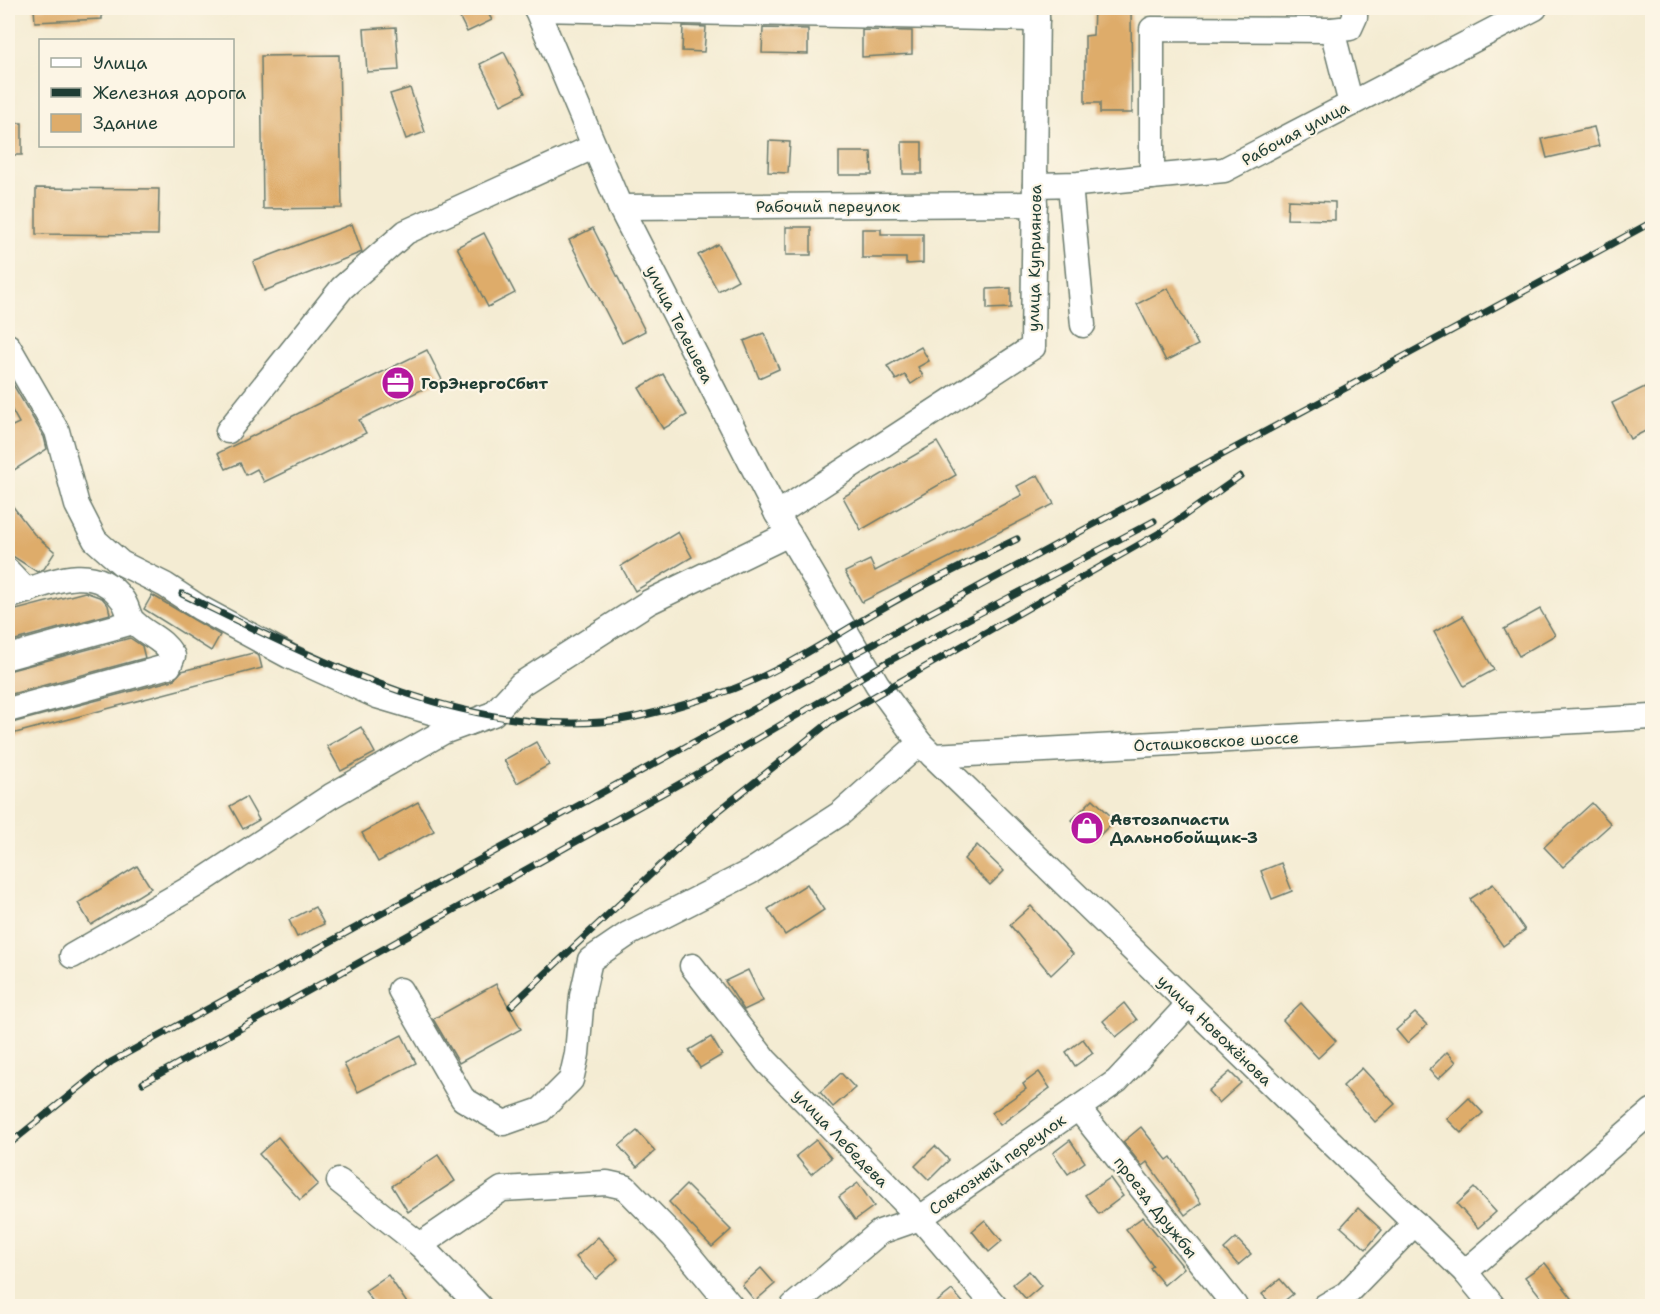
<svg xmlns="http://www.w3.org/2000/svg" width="1660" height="1314" viewBox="0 0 1660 1314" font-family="'Shantell Sans',sans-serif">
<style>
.building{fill:#deac6a}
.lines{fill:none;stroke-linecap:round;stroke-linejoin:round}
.minor-casing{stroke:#6a7a6c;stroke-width:27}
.minor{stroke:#fff;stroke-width:24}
.rail-casing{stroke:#1f3d34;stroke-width:7}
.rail{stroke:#fcf5e5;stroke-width:4.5;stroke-dasharray:14;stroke-linecap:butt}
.labels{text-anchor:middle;stroke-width:4.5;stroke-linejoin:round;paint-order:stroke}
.street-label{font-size:16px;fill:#1f3d34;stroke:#fcf5e5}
.poi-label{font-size:16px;font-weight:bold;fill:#1f3d34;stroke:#fcf5e5;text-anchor:start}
</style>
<rect width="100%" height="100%" fill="#fcf5e5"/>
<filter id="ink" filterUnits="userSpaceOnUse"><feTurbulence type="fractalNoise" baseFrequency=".0167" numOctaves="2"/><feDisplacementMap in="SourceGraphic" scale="12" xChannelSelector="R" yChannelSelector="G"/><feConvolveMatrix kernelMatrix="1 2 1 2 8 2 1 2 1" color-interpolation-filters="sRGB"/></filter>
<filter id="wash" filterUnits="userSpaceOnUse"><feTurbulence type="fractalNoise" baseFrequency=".008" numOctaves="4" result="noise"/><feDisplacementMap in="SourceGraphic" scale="24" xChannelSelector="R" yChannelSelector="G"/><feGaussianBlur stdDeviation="1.35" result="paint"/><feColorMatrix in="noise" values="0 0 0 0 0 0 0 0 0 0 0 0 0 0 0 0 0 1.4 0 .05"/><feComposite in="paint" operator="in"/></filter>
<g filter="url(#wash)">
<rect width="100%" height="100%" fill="#f4ecd3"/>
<g id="blocks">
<!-- building -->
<g class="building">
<path d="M 34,8 L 102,8 L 102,19 L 35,22 Z"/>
<path d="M 455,8 L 485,8 L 492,20 L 467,32 Z"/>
<path d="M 1094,8 L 1131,8 L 1132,113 L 1100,113 L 1100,103 L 1085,103 L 1085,36 L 1093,35 Z"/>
<path d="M 683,26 L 706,27 L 704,52 L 682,51 Z"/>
<path d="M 396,27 L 399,70 L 367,72 L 364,29 Z"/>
<path d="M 763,28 L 808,29 L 808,54 L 762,53 Z"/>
<path d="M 862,30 L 912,31 L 912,54 L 862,57 Z"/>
<path d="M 504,52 L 525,93 L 501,105 L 480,64 Z"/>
<path d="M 339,55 L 342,208 L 263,209 L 261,56 Z"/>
<path d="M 410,88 L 425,132 L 406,139 L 390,94 Z"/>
<rect x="8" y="123" width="14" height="32"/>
<path d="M 1594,127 L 1599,146 L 1547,158 L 1542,139 Z"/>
<path d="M 769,141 L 790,142 L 788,173 L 768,172 Z"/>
<path d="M 902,142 L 922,142 L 922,174 L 903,174 Z"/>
<path d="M 839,152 L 871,152 L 872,175 L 839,175 Z"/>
<path d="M 36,188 L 159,189 L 158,235 L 36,234 Z"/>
<path d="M 1288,200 L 1335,202 L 1335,220 L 1287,219 Z"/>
<path d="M 352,224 L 362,252 L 264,291 L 253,262 Z"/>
<rect x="786" y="227" width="25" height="28"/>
<path d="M 593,228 L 645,331 L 622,343 L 569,240 Z"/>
<path d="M 862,229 L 881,229 L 881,234 L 923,234 L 923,263 L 906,264 L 906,258 L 862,258 Z"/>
<path d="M 484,233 L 515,293 L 488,307 L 457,247 Z"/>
<path d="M 718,244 L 738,280 L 718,291 L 698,255 Z"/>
<path d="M 1011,288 L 1011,308 L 987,309 L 987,289 Z"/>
<path d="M 1168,288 L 1198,345 L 1166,361 L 1137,304 Z"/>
<path d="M 764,333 L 779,369 L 759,378 L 744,341 Z"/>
<path d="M 921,347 L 929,361 L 918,367 L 923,376 L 911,384 L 905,375 L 896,380 L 887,366 Z"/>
<path d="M 427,350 L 442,380 L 359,420 L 366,433 L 264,482 L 257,469 L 246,475 L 240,463 L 226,469 L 218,453 Z"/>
<path d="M 663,374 L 687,415 L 663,429 L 639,388 Z"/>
<path d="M 8,376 L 44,437 L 47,449 L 8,474 L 8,428 L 19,423 L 8,403 Z"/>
<path d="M 1653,383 L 1653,427 L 1630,439 L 1612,403 Z"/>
<path d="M 937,442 L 956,475 L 861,530 L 843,497 Z"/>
<path d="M 1038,475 L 1054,504 L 862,602 L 845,572 L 870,560 L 875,571 L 1022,495 L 1017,486 Z"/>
<path d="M 8,500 L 34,534 L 55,552 L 44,569 L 37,572 L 8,553 Z"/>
<path d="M 678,532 L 692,557 L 635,591 L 621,566 Z"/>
<path d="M 85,592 L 102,598 L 108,605 L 110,614 L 8,642 L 8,612 Z"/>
<path d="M 152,595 L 220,635 L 211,651 L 144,609 Z"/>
<path d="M 1540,609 L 1555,635 L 1519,656 L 1504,629 Z"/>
<path d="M 1463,616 L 1494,670 L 1464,686 L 1434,632 Z"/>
<path d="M 130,638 L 142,646 L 145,658 L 8,695 L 8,671 Z"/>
<path d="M 253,653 L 259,656 L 262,668 L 8,735 L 8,724 L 173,680 L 182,671 Z"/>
<path d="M 361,727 L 375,753 L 341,771 L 327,746 Z"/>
<path d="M 536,742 L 549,765 L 517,783 L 504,760 Z"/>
<path d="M 246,797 L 259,820 L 243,829 L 230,806 Z"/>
<path d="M 1093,799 L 1115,820 L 1094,841 L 1072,820 Z"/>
<path d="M 418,802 L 434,831 L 378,862 L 362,833 Z"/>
<path d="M 1592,803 L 1611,824 L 1563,867 L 1544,847 Z"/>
<path d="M 977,845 L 1004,871 L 990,885 L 964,859 Z"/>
<path d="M 1281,863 L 1292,891 L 1272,899 L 1261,871 Z"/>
<path d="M 137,866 L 151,888 L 91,925 L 78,903 Z"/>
<path d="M 807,884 L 824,910 L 785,935 L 768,909 Z"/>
<path d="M 1493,884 L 1525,930 L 1503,946 L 1470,899 Z"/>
<path d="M 1031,906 L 1073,954 L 1051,975 L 1010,925 Z"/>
<path d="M 315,907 L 324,924 L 297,937 L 289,920 Z"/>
<path d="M 748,970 L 763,1001 L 744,1010 L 725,981 Z"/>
<path d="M 496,984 L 521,1029 L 459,1063 L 433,1019 Z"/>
<path d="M 1124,1003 L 1137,1020 L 1116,1037 L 1103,1021 Z"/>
<path d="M 1301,1003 L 1336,1041 L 1318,1058 L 1283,1020 Z"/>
<path d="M 1415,1013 L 1427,1025 L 1407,1043 L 1396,1030 Z"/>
<path d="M 402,1035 L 416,1063 L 358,1092 L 344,1064 Z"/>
<path d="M 711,1037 L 722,1055 L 700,1068 L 689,1050 Z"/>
<path d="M 1083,1039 L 1093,1053 L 1075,1066 L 1066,1052 Z"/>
<path d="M 1447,1052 L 1456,1062 L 1438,1079 L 1429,1070 Z"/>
<path d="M 1362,1068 L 1395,1104 L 1375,1122 L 1343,1086 Z"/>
<path d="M 1039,1072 L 1050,1088 L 1000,1125 L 992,1113 L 1026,1089 L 1023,1084 Z"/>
<path d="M 1230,1072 L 1241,1083 L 1219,1103 L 1208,1091 Z"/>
<path d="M 841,1073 L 855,1088 L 833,1107 L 820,1092 Z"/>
<path d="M 1469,1098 L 1483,1113 L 1461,1133 L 1447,1119 Z"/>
<path d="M 1141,1127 L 1167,1160 L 1171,1157 L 1201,1203 L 1185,1215 L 1147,1162 L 1142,1166 L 1123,1142 Z"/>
<path d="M 637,1131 L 655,1151 L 637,1167 L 619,1146 Z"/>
<path d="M 278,1137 L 318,1184 L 300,1200 L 259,1154 Z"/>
<path d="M 816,1140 L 831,1158 L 811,1174 L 796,1156 Z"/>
<path d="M 1070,1140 L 1085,1162 L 1068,1174 L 1053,1153 Z"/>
<path d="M 935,1146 L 949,1160 L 929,1180 L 915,1166 Z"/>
<path d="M 438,1155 L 455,1181 L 408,1212 L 392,1186 Z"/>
<path d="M 1110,1178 L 1123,1196 L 1099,1214 L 1085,1195 Z"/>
<path d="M 858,1183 L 874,1206 L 855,1220 L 839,1197 Z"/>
<path d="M 686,1185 L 731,1230 L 712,1247 L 669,1202 Z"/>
<path d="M 1474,1188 L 1496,1212 L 1478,1228 L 1457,1204 Z"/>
<path d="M 1358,1208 L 1382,1230 L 1366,1249 L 1341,1227 Z"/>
<path d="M 1143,1217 L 1184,1268 L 1164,1285 L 1150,1268 L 1153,1266 L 1126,1229 Z"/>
<path d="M 985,1220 L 1002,1241 L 989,1252 L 972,1231 Z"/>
<path d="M 598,1237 L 618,1259 L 596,1279 L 576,1257 Z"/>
<path d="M 1236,1238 L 1251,1254 L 1238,1265 L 1224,1249 Z"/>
<path d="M 1545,1263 L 1578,1306 L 1548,1306 L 1525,1277 Z"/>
<path d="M 761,1268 L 775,1284 L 755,1301 L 742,1285 Z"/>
<path d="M 1029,1271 L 1041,1286 L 1026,1299 L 1013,1284 Z"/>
<path d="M 388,1275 L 409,1306 L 376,1306 L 365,1291 Z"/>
<path d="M 1280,1279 L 1293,1294 L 1278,1306 L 1273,1306 L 1262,1294 Z"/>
<path d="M 952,1290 L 966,1306 L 932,1306 Z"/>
</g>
</g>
</g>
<g filter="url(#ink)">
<use href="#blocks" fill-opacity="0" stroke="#6a7a6c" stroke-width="1.5"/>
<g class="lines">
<!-- minor casing -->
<g class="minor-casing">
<g id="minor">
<path d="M 536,8 L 620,207 L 777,514 L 877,684 L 920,743 L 933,756 L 1652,717"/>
<path d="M 536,9 L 1037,19"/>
<path d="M 1332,30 L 1350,28 L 1355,17 L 1355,8"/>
<path d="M 1152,177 L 1152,29 L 1332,30 L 1351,104"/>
<path d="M 1035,185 L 1078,184 L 1224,170 L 1535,8"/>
<path d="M 1070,185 L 1083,325"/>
<path d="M 620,207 L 1035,204"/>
<path d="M 8,346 L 57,431 L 77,505 L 95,540 L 121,563 L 165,585 L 200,608 L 289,656 L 377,696 L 468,723"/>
<path d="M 228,431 L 342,288 L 406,232 L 593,147"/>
<path d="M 777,514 L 1033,347 L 1037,8"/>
<path d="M 8,571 L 27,591"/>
<path d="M 8,597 C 45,585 93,558 122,599 C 128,606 128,618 135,623 C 150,637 162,638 173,656 L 169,666 L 8,710"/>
<path d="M 8,657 L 133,622"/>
<path d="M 933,756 L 1465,1272 L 1493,1306"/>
<path d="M 72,956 L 199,883 L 331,796 L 443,732 L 493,714 L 521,684 L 649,602 L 789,534"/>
<path d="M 692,966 L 766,1061 L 920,1218 L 995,1306"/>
<path d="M 400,990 L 463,1099 L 504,1123 L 541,1110 L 571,1080 L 577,1054 L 582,996 L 590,960 L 628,934 L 750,872 L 841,813 L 920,743"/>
<path d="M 1078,1108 L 1235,1306"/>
<path d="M 339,1181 L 420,1245 L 502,1189 L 607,1183 L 625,1187 L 673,1236 L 731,1306"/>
<path d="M 420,1245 L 479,1306"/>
<path d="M 1465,1272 L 1652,1111"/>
<path d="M 793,1306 L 880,1232 L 920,1218 L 1117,1081 L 1189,1004"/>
<path d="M 1325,1306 L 1346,1294 L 1415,1223"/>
</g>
</g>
<!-- minor -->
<use href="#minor" class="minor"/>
<!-- rail casing -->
<g class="rail-casing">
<g id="rail">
<path d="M 182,594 C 312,657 452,733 601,722 C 637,720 699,701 733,689 C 780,671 822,644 864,619 C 914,589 965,564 1017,539"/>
<path d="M 511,1006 L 716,813 L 831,721 L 1161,532 L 1240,476"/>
<path d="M 143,1083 L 699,773 L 889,661 L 1154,521"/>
<path d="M 8,1145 L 111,1062 L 858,652 L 1652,222"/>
</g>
</g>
<!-- rail -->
<use href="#rail" class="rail"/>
</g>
</g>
<!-- icons -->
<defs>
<g id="office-disc" transform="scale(1.725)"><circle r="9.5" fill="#b5179e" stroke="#fcf5e5"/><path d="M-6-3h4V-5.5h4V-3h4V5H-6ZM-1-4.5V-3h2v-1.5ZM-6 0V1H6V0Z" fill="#fff"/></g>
<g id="shop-disc" transform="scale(1.725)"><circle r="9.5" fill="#b5179e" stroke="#fcf5e5"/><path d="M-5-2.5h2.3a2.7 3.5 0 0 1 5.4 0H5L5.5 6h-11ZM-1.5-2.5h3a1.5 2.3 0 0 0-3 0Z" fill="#fff"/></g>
</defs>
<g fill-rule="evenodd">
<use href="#office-disc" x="398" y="383"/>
<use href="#shop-disc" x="1087" y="828"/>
</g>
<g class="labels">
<!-- street labels -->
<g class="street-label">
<text transform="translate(1295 133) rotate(-28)" y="6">Рабочая улица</text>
<text x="828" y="212">Рабочий переулок</text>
<text transform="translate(1034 258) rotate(-89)" y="6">улица Куприянова</text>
<text transform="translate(680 324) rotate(63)" y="6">улица Телешева</text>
<text transform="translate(1216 741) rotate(-3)" y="6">Осташковское шоссе</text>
<text transform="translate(1215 1030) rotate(44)" y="6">улица Новожёнова</text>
<text transform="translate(841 1138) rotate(46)" y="6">улица Лебедева</text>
<text transform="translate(997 1164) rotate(-35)" y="6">Совхозный переулок</text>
<text transform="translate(1156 1207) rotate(52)" y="6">проезд Дружбы</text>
</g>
<!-- poi labels -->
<g class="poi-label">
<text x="421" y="389">ГорЭнергоСбыт</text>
<text x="1110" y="825">Автозапчасти<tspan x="1110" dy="18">Дальнобойщик-3</tspan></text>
</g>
</g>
<!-- margin -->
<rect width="1660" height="1314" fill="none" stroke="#fcf5e5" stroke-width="30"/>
<!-- legend -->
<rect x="39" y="39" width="195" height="108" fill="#fcf5e5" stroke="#a4ab9e" stroke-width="1.5"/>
<rect x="51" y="58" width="30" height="9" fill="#ffffff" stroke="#a4ab9e" stroke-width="1.5"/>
<text x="93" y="69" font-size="18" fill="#1f3d34">Улица</text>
<rect x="51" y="88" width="30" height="9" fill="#1f3d34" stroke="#a4ab9e" stroke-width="1.5"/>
<text x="93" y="99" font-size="18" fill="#1f3d34">Железная дорога</text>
<rect x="51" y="114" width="30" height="18" fill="#deac6a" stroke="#a4ab9e" stroke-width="1.5"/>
<text x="93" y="129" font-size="18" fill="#1f3d34">Здание</text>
</svg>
